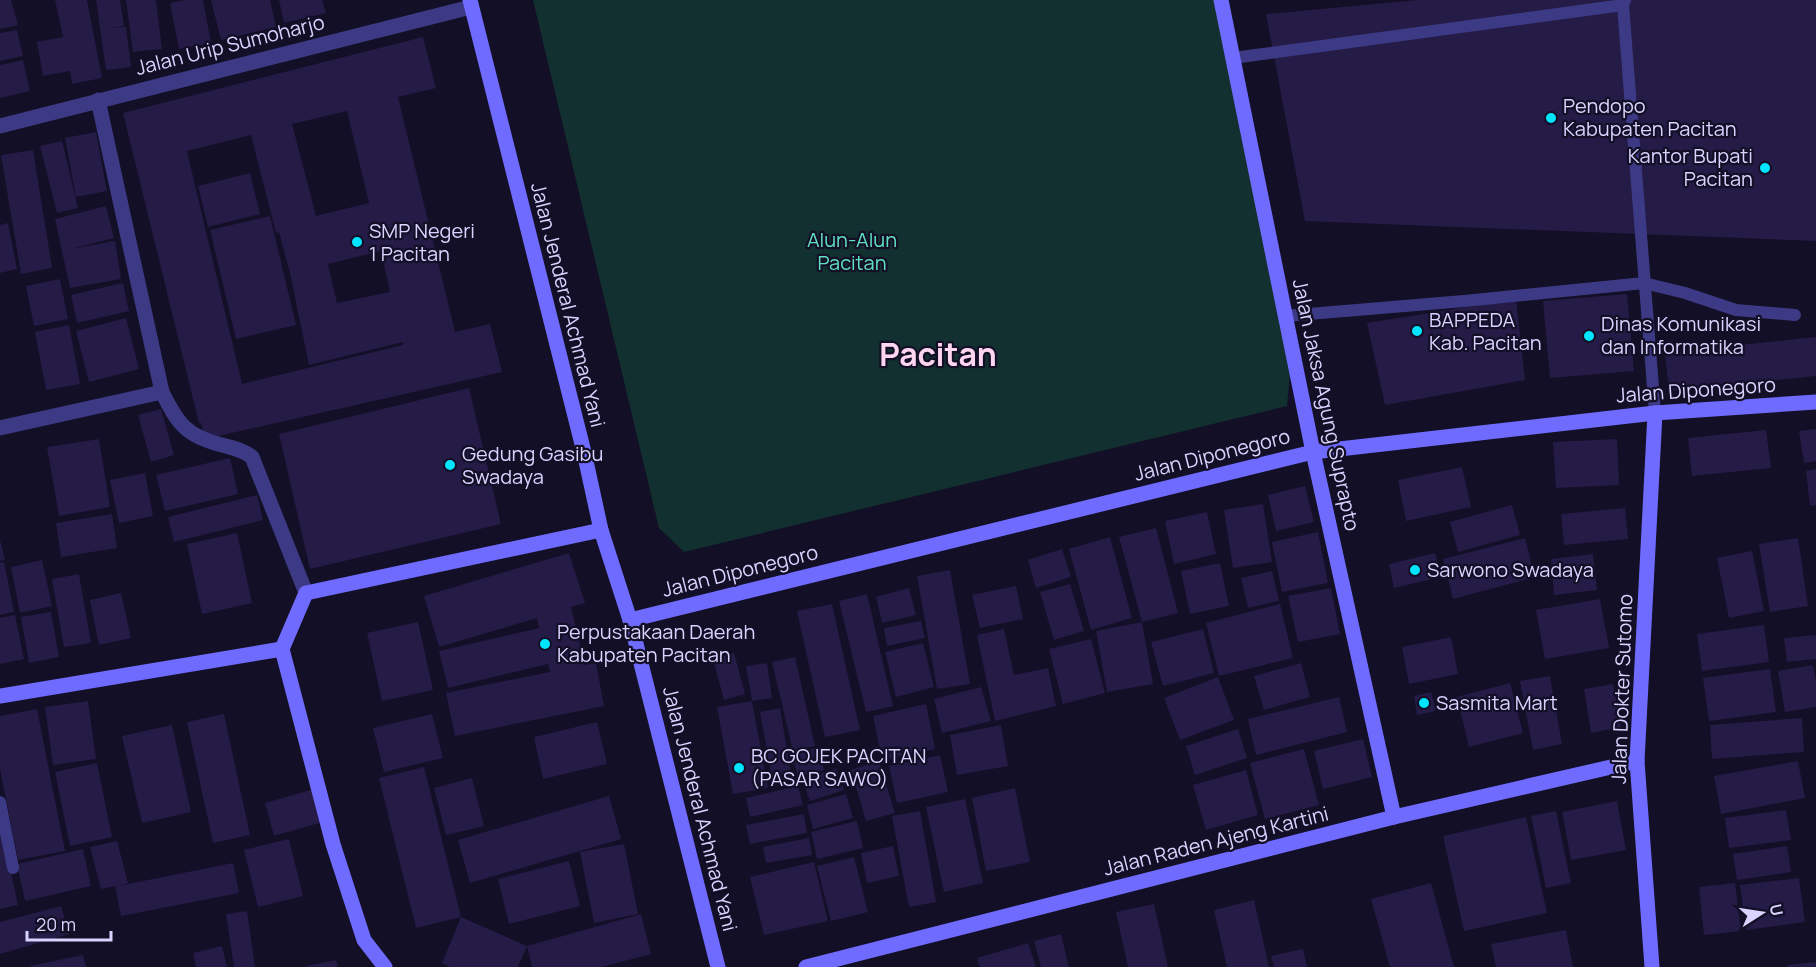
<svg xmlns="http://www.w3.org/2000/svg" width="1816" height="967" viewBox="0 0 1816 967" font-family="Manrope,sans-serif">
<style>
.green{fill:#12302f}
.building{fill:#241b47;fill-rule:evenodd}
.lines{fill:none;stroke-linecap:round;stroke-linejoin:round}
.lane{stroke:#3d3a85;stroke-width:12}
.street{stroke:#3d3a85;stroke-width:15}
.secondary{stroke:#6f6bff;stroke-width:15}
.poi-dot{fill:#00e5ff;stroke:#130f26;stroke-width:2}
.labels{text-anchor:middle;stroke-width:4.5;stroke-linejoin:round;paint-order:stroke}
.street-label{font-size:20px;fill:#d9d4ff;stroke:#130f26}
.poi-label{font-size:20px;fill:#d9d4ff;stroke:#130f26;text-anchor:start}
.park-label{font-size:20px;fill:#5fe0c0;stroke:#130f26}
.town-label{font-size:32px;font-weight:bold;fill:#ffd6f0;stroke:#130f26}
</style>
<rect width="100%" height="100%" fill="#130f26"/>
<!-- green -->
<path class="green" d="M 533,0 L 1218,0 L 1291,362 L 1287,406 L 684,552 L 659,528 Z"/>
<!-- building -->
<g class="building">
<path d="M 0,0 L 11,0 L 18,25 L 0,29 Z"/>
<path d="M 55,0 L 87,0 L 102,78 L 72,84 L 70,71 L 43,76 L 37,42 L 63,37 Z"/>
<path d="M 96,0 L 120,0 L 124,26 L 111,28 L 126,27 L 131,67 L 106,70 Z"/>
<path d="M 126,0 L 156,0 L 162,49 L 133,52 Z"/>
<path d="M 184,0 L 203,0 L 211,43 L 179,49 L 170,3 Z"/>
<path d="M 211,0 L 270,0 L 276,27 L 221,40 Z"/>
<path d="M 279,0 L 322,0 L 326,13 L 284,23 Z"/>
<path d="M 1418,0 L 1816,0 L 1816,241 L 1305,221 L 1266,14 Z"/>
<path d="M 17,30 L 23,56 L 0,61 L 0,33 Z"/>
<path d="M 423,37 L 436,88 L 398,97 L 455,332 L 490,324 L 502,372 L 205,439 L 201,423 L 199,423 L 123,113 ZM 347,111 L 369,203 L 316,216 L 292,124 ZM 251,135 L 276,233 L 279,232 L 290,273 L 309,365 L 403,342 L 403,345 L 242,384 L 187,151 ZM 381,251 L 390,292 L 337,303 L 328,264 Z"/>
<path d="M 23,60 L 30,91 L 0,98 L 0,65 Z"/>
<path d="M 96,132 L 107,191 L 76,197 L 65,138 Z"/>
<path d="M 62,141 L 78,208 L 57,213 L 40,146 Z"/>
<path d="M 33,150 L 52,268 L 21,274 L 1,155 Z"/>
<path d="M 250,173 L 260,214 L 208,227 L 198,186 Z"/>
<path d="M 106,206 L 114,238 L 70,249 L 115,241 L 121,279 L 70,288 L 55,219 Z"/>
<path d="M 270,216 L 296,325 L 236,339 L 210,230 Z"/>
<path d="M 8,223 L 17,269 L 0,273 L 0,225 Z"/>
<path d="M 60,279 L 68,319 L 34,326 L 26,286 Z"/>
<path d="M 123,283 L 129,311 L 77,323 L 71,295 Z"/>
<path d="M 1627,294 L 1634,371 L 1550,378 L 1543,301 Z"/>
<path d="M 1516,299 L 1525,380 L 1385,405 L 1367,323 Z"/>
<path d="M 126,318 L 139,369 L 89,382 L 76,331 Z"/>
<path d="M 69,325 L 80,384 L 46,390 L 35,332 Z"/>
<path d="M 1816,337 L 1816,376 L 1669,391 L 1665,353 Z"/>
<path d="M 469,388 L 501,524 L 310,569 L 279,434 Z"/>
<path d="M 161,409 L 174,455 L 151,462 L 138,415 Z"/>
<path d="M 1816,429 L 1816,461 L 1804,463 L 1799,431 Z"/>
<path d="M 1766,430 L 1771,468 L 1692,476 L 1688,438 Z"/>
<path d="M 99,439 L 110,507 L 59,516 L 47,447 Z"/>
<path d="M 1617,439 L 1619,485 L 1556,488 L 1553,442 Z"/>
<path d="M 230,458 L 238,494 L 165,511 L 156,475 Z"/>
<path d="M 1462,467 L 1471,507 L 1406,521 L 1398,480 Z"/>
<path d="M 1816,469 L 1816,505 L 1810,506 L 1806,471 Z"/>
<path d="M 145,473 L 153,516 L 119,523 L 110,480 Z"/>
<path d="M 1305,486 L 1314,522 L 1276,531 L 1268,495 Z"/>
<path d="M 257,495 L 263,520 L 174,542 L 168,517 Z"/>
<path d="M 1263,504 L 1272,562 L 1233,568 L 1224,510 Z"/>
<path d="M 1512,505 L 1520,535 L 1458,552 L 1450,522 Z"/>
<path d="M 1625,508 L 1628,539 L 1564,545 L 1561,514 Z"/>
<path d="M 1207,512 L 1216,554 L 1174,564 L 1165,521 Z"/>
<path d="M 112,514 L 117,548 L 61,557 L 56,523 Z"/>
<path d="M 1156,528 L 1178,613 L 1142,622 L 1119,537 Z"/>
<path d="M 1318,532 L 1328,583 L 1282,592 L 1272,542 Z"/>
<path d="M 237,533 L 252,603 L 202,614 L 187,544 Z"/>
<path d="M 1110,537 L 1132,618 L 1091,630 L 1069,549 Z"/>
<path d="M 1525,538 L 1535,577 L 1453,599 L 1443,559 Z"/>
<path d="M 1798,538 L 1808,606 L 1770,612 L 1759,544 Z"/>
<path d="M 0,540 L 5,560 L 0,561 Z"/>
<path d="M 1062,549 L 1071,577 L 1036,588 L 1028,560 Z"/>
<path d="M 1752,551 L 1764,611 L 1729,618 L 1717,558 Z"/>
<path d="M 569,553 L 585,603 L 571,607 L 585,665 L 596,663 L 604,706 L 455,736 L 446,693 L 550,672 L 548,664 L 448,688 L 439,651 L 539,628 L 537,618 L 439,647 L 424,596 Z"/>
<path d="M 1435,553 L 1441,577 L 1394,588 L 1389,564 Z"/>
<path d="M 1593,554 L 1597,590 L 1554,595 L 1551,559 Z"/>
<path d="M 42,560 L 52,606 L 20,613 L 11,567 Z"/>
<path d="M 4,562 L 14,612 L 0,615 L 0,563 Z"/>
<path d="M 1220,563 L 1229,606 L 1190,614 L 1181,571 Z"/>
<path d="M 950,570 L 970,684 L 937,689 L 917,576 Z"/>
<path d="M 1272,571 L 1279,601 L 1248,608 L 1241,578 Z"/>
<path d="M 79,574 L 91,643 L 64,647 L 52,579 Z"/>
<path d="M 1070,584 L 1084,631 L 1054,640 L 1040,592 Z"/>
<path d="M 1016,586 L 1023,619 L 980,628 L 972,595 Z"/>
<path d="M 909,588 L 916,615 L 882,623 L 876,597 Z"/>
<path d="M 1331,588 L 1340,634 L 1298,642 L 1288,596 Z"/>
<path d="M 121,593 L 131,638 L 99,645 L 90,600 Z"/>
<path d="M 867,594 L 893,706 L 866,712 L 839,601 Z"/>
<path d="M 1600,599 L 1609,648 L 1545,659 L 1536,610 Z"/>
<path d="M 832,604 L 860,730 L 825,737 L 797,611 Z"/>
<path d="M 1280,604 L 1293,658 L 1219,676 L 1206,623 Z"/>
<path d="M 51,612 L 59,657 L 29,663 L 21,617 Z"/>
<path d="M 15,615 L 24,659 L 0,664 L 0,618 Z"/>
<path d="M 921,621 L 925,638 L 887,646 L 884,628 Z"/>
<path d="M 418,622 L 433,690 L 382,701 L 367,633 Z"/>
<path d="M 1142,622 L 1153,684 L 1107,692 L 1096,631 Z"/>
<path d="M 1764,625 L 1769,662 L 1702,671 L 1697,634 Z"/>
<path d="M 1004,629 L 1014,675 L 1048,668 L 1056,706 L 995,721 L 977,635 Z"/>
<path d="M 1203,629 L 1214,673 L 1163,686 L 1151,642 Z"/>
<path d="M 1816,635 L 1816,659 L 1787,662 L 1784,638 Z"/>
<path d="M 1451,637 L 1458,674 L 1409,684 L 1402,647 Z"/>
<path d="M 1091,639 L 1105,693 L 1063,704 L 1049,649 Z"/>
<path d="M 923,643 L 934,687 L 896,697 L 885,652 Z"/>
<path d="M 734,653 L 745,694 L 724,700 L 713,659 Z"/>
<path d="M 795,657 L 815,746 L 793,751 L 772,662 Z"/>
<path d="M 767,663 L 772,698 L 752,701 L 746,666 Z"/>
<path d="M 1301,663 L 1310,697 L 1264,710 L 1254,676 Z"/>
<path d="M 1813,665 L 1816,682 L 1816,707 L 1785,712 L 1778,671 Z"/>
<path d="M 1770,669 L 1776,712 L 1709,721 L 1703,678 Z"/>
<path d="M 1550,676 L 1562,744 L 1533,750 L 1520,681 Z"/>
<path d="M 1218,677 L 1234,720 L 1180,740 L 1164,698 Z"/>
<path d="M 1510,683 L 1523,733 L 1469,747 L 1457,697 Z"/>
<path d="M 1613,684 L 1621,727 L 1591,733 L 1584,689 Z"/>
<path d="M 981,687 L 991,721 L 942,733 L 934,699 Z"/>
<path d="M 1431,692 L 1436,711 L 1417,715 L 1414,696 Z"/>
<path d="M 1339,697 L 1347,732 L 1256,755 L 1248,719 Z"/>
<path d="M 88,701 L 96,759 L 53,765 L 45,707 Z"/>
<path d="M 752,701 L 768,788 L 733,794 L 717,707 Z"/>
<path d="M 926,704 L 935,749 L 882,760 L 873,716 Z"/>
<path d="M 780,708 L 792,780 L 773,784 L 760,712 Z"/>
<path d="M 37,709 L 65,851 L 18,860 L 0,769 L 0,716 Z"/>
<path d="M 224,714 L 250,835 L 213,843 L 187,722 Z"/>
<path d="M 432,714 L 443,758 L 384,772 L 373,728 Z"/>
<path d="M 1802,718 L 1804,752 L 1712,759 L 1710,725 Z"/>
<path d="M 597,722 L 607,764 L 543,779 L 534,737 Z"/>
<path d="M 172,725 L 191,812 L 142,823 L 122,736 Z"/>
<path d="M 1001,725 L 1008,766 L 957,775 L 950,735 Z"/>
<path d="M 1238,729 L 1247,758 L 1195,775 L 1186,746 Z"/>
<path d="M 1363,739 L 1372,777 L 1323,789 L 1314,751 Z"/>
<path d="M 818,747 L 824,770 L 798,777 L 792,755 Z"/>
<path d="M 1304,749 L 1319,805 L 1265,819 L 1250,763 Z"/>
<path d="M 940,755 L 948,792 L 897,803 L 889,766 Z"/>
<path d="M 879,761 L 895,813 L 866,821 L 851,770 Z"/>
<path d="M 1798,761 L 1805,798 L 1721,814 L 1714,776 Z"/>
<path d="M 97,763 L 112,837 L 70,846 L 55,772 Z"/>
<path d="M 424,767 L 461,917 L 527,946 L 518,967 L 450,967 L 442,963 L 461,917 L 416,928 L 379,778 Z"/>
<path d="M 836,768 L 844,790 L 810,801 L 802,780 Z"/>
<path d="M 1246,770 L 1258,815 L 1206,830 L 1193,785 Z"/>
<path d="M 472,778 L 484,826 L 446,835 L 434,788 Z"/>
<path d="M 798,786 L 803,805 L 750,817 L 746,798 Z"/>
<path d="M 1015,788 L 1030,862 L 986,871 L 972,798 Z"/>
<path d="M 314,789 L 323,822 L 274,836 L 265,803 Z"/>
<path d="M 846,794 L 853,818 L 813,829 L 807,805 Z"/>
<path d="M 609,796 L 621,839 L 470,883 L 458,840 Z"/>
<path d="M 965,799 L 983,883 L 944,892 L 926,807 Z"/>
<path d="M 1617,801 L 1626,850 L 1571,860 L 1562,812 Z"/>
<path d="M 1786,810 L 1791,840 L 1729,848 L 1725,818 Z"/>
<path d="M 920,811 L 936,902 L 909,907 L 892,816 Z"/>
<path d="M 1556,811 L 1571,883 L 1546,888 L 1531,816 Z"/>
<path d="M 804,814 L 807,833 L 750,844 L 746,825 Z"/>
<path d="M 1526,817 L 1547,913 L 1464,931 L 1443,836 Z"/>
<path d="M 857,821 L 863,848 L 817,859 L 811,832 Z"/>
<path d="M 0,822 L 18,905 L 0,909 Z"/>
<path d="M 809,838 L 812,855 L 766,863 L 763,847 Z"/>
<path d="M 289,839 L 303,896 L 258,907 L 244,850 Z"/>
<path d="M 117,841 L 128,883 L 118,886 L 233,863 L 239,893 L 121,916 L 115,886 L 101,889 L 90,847 Z"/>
<path d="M 624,844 L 638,914 L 594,923 L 580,852 Z"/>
<path d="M 893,846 L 899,876 L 867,883 L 861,853 Z"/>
<path d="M 1787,846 L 1791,872 L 1737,880 L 1733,854 Z"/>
<path d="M 83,849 L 91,886 L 25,901 L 17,864 Z"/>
<path d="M 854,857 L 868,912 L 831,921 L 817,866 Z"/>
<path d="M 569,861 L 580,906 L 509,924 L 498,879 Z"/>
<path d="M 814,862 L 828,921 L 764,935 L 750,877 Z"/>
<path d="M 1799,878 L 1805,922 L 1746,930 L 1740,885 Z"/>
<path d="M 1431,883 L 1454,967 L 1390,967 L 1371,899 Z"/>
<path d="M 1735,883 L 1741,931 L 1704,935 L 1699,887 Z"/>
<path d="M 1254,900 L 1269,967 L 1227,967 L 1214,910 Z"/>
<path d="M 1154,904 L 1168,967 L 1128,967 L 1116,912 Z"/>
<path d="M 61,906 L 69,934 L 0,954 L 0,922 Z"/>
<path d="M 247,911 L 255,967 L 234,967 L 226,914 Z"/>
<path d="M 641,914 L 651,954 L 602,967 L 532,967 L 527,946 Z"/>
<path d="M 1566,930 L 1573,967 L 1496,967 L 1491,944 Z"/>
<path d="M 1061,934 L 1069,967 L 1041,967 L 1034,941 Z"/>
<path d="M 1028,943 L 1036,967 L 980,967 L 977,958 Z"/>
<path d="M 222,946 L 227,967 L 196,967 L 193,953 Z"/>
<path d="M 1303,949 L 1307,967 L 1274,967 L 1271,956 Z"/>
<path d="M 83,955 L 86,967 L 30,967 L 30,966 Z"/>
<path d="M 336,960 L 338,967 L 306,967 L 306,966 Z"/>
<path d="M 1816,962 L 1816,967 L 1788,967 L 1788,965 Z"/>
</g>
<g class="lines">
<!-- lane -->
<g class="lane">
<path d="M 1625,0 L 1623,5 L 1655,413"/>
<path d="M 1233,58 L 1623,5"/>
<path d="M 1285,316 L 1464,301 L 1644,283 L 1685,293 L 1736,310 L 1795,315"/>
<path d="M 0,802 L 13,868"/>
</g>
<!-- street -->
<g class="street">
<path d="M 98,100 L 162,392 C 178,424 186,436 222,445 C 233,448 243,450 252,457 L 306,593"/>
<path d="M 0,126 L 471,7"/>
<path d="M 0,428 L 162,392"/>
</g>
<!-- secondary -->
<g class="secondary">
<path d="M 470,0 L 584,452 L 601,530 L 630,620 L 718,967"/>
<path d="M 1221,0 L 1313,452 L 1394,817"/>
<path d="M 630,620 L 1313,452 L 1655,413 L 1816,402"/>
<path d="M 0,696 L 282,649"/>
<path d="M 385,967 L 364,940 L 333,844 L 282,649 L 306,593 L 601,530"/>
<path d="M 806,967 L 1394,817 L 1637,761"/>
<path d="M 1652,967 L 1637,761 L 1655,413"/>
</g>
</g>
<!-- markers -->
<g class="poi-dot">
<circle cx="1551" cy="118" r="6"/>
<circle cx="1765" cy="168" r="6"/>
<circle cx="357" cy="242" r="6"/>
<circle cx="1417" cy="331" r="6"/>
<circle cx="1589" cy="336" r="6"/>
<circle cx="450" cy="465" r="6"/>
<circle cx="1415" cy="570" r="6"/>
<circle cx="545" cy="644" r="6"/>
<circle cx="1424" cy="703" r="6"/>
<circle cx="739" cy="768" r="6"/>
</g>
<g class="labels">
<!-- street labels -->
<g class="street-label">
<text transform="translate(230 45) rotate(-14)" y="7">Jalan Urip Sumoharjo</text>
<text transform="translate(568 305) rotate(76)" y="7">Jalan Jenderal Achmad Yani</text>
<text transform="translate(1696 390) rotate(-4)" y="7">Jalan Diponegoro</text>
<text transform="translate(1326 405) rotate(78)" y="7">Jalan Jaksa Agung Suprapto</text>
<text transform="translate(1212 455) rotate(-14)" y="7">Jalan Diponegoro</text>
<text transform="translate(740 571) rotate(-14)" y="7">Jalan Diponegoro</text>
<text transform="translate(1622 689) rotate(-88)" y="7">Jalan Dokter Sutomo</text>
<text transform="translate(700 809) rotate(76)" y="7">Jalan Jenderal Achmad Yani</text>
<text transform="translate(1216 841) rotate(-14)" y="7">Jalan Raden Ajeng Kartini</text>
</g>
<!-- poi labels -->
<g class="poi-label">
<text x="1563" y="113">Pendopo<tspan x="1563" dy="23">Kabupaten Pacitan</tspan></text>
<text x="1753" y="163" text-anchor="end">Kantor Bupati<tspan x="1753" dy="23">Pacitan</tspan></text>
<text x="369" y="238">SMP Negeri<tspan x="369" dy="23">1 Pacitan</tspan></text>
<text x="1429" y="327">BAPPEDA<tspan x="1429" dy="23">Kab. Pacitan</tspan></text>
<text x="1601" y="331">Dinas Komunikasi<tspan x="1601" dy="23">dan Informatika</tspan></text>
<text x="462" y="461">Gedung Gasibu<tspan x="462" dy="23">Swadaya</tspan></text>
<text x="1427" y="577">Sarwono Swadaya</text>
<text x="557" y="639">Perpustakaan Daerah<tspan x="557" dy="23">Kabupaten Pacitan</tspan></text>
<text x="1436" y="710">Sasmita Mart</text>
<text x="751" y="763">BC GOJEK PACITAN<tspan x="751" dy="23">(PASAR SAWO)</tspan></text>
</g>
<!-- park labels -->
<g class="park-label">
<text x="852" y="247">Alun-Alun<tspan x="852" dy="23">Pacitan</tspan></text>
</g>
<!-- town labels -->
<g class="town-label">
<text x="938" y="366">Pacitan</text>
</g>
</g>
<!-- north arrow -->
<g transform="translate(1762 913) rotate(78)" stroke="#130f26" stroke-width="4.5" paint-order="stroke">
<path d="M0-4.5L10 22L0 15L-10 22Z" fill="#d9d4ff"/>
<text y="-9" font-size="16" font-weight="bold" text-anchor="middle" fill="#d9d4ff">U</text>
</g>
<!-- scale -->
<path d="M27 931v9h84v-9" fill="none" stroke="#d9d4ff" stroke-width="3"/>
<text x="36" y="931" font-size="18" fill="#d9d4ff" stroke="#130f26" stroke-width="4.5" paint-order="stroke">20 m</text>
</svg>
